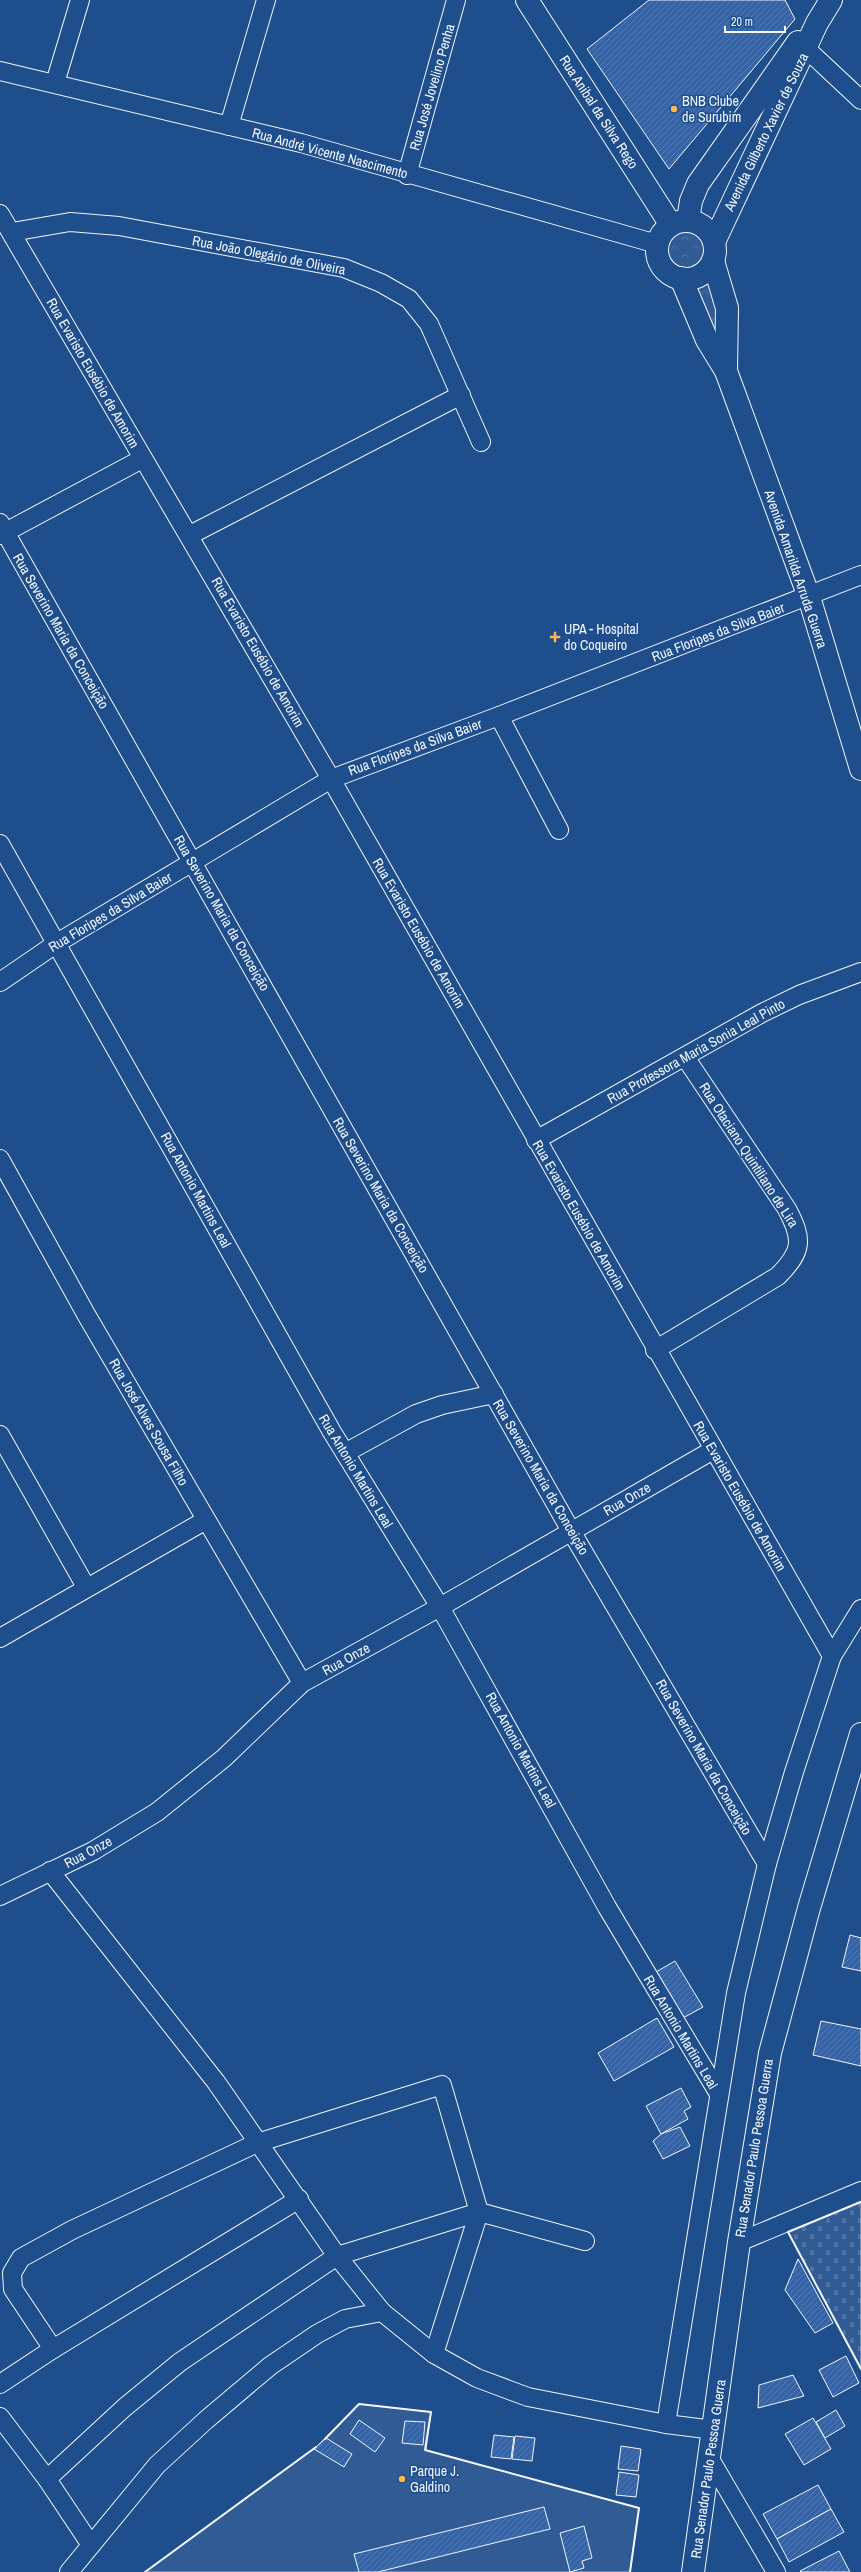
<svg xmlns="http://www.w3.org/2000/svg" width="861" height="2572" viewBox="0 0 861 2572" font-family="'Archivo Narrow',sans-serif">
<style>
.built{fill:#305b95;stroke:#a8bbd7}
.cemetery{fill:url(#cemetery-stones);stroke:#a8bbd7}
.park{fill:url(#park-crowns);stroke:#a8bbd7}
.building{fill:url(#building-hatch);stroke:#f2f6ff}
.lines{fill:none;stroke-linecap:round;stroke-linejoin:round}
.minor-casing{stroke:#f2f6ff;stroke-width:20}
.tertiary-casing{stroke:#f2f6ff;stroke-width:24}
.secondary-casing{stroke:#f2f6ff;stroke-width:24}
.primary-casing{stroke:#f2f6ff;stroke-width:24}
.minor{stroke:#1f4e8c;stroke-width:18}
.tertiary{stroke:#1f4e8c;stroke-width:22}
.secondary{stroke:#1f4e8c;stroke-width:22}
.primary{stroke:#1f4e8c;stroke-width:22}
.wall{stroke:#f2f6ff;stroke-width:2}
.poi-dot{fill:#ffb74d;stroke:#1f4e8c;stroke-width:1.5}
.labels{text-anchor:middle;stroke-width:3;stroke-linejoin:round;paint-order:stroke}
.street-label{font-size:14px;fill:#f2f6ff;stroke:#1f4e8c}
.poi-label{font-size:14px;fill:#f2f6ff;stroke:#1f4e8c;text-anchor:start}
</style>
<defs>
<pattern id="cemetery-stones" width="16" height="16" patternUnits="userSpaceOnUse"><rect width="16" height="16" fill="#305b95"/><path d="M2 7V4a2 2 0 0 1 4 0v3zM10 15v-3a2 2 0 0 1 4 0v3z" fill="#4e73a5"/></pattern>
<pattern id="park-crowns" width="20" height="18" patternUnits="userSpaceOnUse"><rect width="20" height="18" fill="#305b95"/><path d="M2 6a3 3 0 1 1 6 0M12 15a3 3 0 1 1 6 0" fill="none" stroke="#4e73a5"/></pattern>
<pattern id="building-hatch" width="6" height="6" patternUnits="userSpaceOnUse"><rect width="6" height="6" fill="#3563a3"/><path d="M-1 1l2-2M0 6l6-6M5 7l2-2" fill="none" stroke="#537ab1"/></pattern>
</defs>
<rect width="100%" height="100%" fill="#1f4e8c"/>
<!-- built -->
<path class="built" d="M 359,2404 L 431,2412 L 426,2450 L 639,2508 L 630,2572 L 145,2572 L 314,2449 Z"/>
<!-- cemetery -->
<path class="cemetery" d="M 861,2202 L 861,2369 L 788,2232 Z"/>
<!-- park -->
<g class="park">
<circle cx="688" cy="251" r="22"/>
<path d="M 713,276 L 721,356 L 689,287 Z"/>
</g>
<!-- building -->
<g class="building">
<path d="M 649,0 L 785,0 L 795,19 L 669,169 L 587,49 Z"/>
<path d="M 850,1935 L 861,1938 L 861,1971 L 842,1967 Z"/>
<path d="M 675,1961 L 703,2007 L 683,2018 L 656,1972 Z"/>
<path d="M 657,2018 L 674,2047 L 614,2081 L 598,2053 Z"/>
<path d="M 821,2021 L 861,2029 L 861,2066 L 813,2055 Z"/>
<path d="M 681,2088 L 691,2107 L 684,2111 L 688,2119 L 661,2134 L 646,2106 Z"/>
<path d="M 680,2127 L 690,2146 L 663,2159 L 653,2141 L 661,2134 Z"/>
<path d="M 798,2259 L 833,2323 L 815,2333 L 785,2290 Z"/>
<path d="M 846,2356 L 859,2383 L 833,2397 L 819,2370 Z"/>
<path d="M 793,2375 L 804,2396 L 758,2408 L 759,2385 Z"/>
<path d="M 836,2410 L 845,2426 L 825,2438 L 816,2422 Z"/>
<path d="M 813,2418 L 831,2449 L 804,2465 L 785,2434 Z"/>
<path d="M 359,2420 L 385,2438 L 375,2452 L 350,2434 Z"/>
<path d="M 405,2421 L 425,2422 L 423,2445 L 402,2443 Z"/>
<path d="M 494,2435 L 514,2437 L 511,2459 L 491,2457 Z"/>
<path d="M 515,2436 L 535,2438 L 532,2461 L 512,2459 Z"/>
<path d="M 326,2438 L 352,2454 L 344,2467 L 314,2449 Z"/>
<path d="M 621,2446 L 641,2449 L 638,2471 L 618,2469 Z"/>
<path d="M 619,2472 L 639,2475 L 636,2497 L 616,2495 Z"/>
<path d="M 818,2485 L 831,2509 L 777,2539 L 763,2514 Z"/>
<path d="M 544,2507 L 550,2529 L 378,2572 L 359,2572 L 354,2554 Z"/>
<path d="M 831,2509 L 844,2532 L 789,2562 L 777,2539 Z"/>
<path d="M 584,2526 L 592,2558 L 582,2561 L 584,2568 L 570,2572 L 560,2533 Z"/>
<path d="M 839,2551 L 850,2572 L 801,2572 L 800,2571 Z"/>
</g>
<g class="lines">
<!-- minor casing -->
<g class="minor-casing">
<g id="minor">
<path d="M 798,41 L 861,100"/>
<path d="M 0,71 L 301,143 L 657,244"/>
<path d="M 55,83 L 80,0"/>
<path d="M 229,126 L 266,0"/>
<path d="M 407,175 L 456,0"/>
<path d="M 0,214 L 331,779 L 832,1656"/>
<path d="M 12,232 L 70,222 L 119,226 L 344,268 L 381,283 L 409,299 L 429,324 L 481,442"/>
<path d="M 0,523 L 571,1531 L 767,1864"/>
<path d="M 0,535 L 142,459"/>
<path d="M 190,535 L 461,395"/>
<path d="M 499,716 L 559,830"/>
<path d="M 0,844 L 332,1432 L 440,1607 L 607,1907 L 719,2094"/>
<path d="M 0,982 L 57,943 L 331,779 L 499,716 L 861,575"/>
<path d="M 536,1140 L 762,1013 L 799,995 L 861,972"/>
<path d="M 0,1159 L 87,1316 L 302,1683"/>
<path d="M 655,1350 L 778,1276 C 803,1251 803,1239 787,1209 L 685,1057"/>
<path d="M 0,1435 L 86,1587"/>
<path d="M 345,1453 L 416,1414 L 442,1405 L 494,1394"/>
<path d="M 0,1638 L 206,1520"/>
<path d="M 50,1871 L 216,2082 L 337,2256 L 382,2312 L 434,2354 L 477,2378 L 528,2397 L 666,2424 L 714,2430"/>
<path d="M 0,1896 L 93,1851 L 157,1812 L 224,1758 L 302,1683 L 440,1607 L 713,1450"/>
<path d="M 739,2242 L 861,2191"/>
<path d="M 53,2349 L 13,2289 L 12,2273 L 21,2258 L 72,2230 L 257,2143 L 442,2085 L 479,2212 L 434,2354"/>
<path d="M 0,2384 L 53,2349 L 299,2199"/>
<path d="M 0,2417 L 47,2479 L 91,2545"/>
<path d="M 666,2424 L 736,1993 L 767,1864 L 794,1772 L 832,1656 L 861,1609"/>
<path d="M 710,2459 L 776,2572"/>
<path d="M 47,2479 L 125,2407 L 180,2362 L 337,2256 L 479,2212 L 585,2241"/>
<path d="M 69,2572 L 157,2465 L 206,2420 L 270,2366 L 317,2334 L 345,2319 L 382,2312"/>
</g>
</g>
<!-- tertiary casing -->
<g class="tertiary-casing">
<g id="tertiary">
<path d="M 688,221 L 691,201 L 698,184 L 798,42"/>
<path d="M 714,242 L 817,23 L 831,0"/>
</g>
</g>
<!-- secondary casing -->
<g class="secondary-casing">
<g id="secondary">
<path d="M 527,0 L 671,225"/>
<circle cx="686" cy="250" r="29"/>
<path d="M 713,261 L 727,308 L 726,371"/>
<path d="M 681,278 L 707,340 L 726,371 L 809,597 L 861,769"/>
</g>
</g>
<!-- primary casing -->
<g class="primary-casing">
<path id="primary" d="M 693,2572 L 739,2242 L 770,2053 L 809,1908 L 861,1734"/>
</g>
<!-- minor -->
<use href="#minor" class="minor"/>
<!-- tertiary -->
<use href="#tertiary" class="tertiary"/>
<!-- secondary -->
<use href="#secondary" class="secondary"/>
<!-- primary -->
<use href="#primary" class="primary"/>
<!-- wall -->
<g class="wall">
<path d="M 861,2202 L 788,2232 L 861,2369"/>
<path d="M 325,2439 L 359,2404 L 431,2412 L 425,2450 L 639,2508 L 630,2572"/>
<path d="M 145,2572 L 316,2447"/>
</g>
</g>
<!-- markers -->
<g class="poi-dot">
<circle cx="674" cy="109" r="4"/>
<path d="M553 631h4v4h4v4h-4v4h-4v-4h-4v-4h4z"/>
<circle cx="402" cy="2479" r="4"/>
</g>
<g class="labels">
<!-- street labels -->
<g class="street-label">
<text transform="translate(432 87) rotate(-74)" y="5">Rua José Jovelino Penha</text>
<text transform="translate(599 112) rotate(57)" y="5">Rua Anibal da Silva Rego</text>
<text transform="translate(766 132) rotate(-64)" y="5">Avenida Gilberto Xavier de Souza</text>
<text transform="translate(330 153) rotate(15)" y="5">Rua André Vicente Nascimento</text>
<text transform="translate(269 255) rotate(11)" y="5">Rua João Olegário de Oliveira</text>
<text transform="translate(93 373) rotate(60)" y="5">Rua Evaristo Eusébio de Amorim</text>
<text transform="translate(796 569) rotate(71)" y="5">Avenida Amarilda Arruda Guerra</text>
<text transform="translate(61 631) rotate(60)" y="5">Rua Severino Maria da Conceição</text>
<text transform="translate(718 632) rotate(-21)" y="5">Rua Floripes da Silva Baier</text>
<text transform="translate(258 652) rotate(60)" y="5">Rua Evaristo Eusébio de Amorim</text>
<text transform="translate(415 747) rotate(-20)" y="5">Rua Floripes da Silva Baier</text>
<text transform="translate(110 912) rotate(-31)" y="5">Rua Floripes da Silva Baier</text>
<text transform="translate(222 913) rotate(60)" y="5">Rua Severino Maria da Conceição</text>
<text transform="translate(419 933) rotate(60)" y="5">Rua Evaristo Eusébio de Amorim</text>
<text transform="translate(696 1051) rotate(-29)" y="5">Rua Professora Maria Sonia Leal Pinto</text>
<text transform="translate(749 1155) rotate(57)" y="5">Rua Otaciano Quintiliano de Lira</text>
<text transform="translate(196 1190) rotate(61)" y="5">Rua Antonio Martins Leal</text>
<text transform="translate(381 1195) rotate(60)" y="5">Rua Severino Maria da Conceição</text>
<text transform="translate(579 1215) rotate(60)" y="5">Rua Evaristo Eusébio de Amorim</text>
<text transform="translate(149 1422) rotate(60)" y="5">Rua José Alves Sousa Filho</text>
<text transform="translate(356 1471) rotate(59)" y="5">Rua Antonio Martins Leal</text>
<text transform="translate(541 1477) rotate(60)" y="5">Rua Severino Maria da Conceição</text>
<text transform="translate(740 1496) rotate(60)" y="5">Rua Evaristo Eusébio de Amorim</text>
<text transform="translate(627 1499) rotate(-30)" y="5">Rua Onze</text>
<text transform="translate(346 1659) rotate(-29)" y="5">Rua Onze</text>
<text transform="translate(521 1750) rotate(61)" y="5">Rua Antonio Martins Leal</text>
<text transform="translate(704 1757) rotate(60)" y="5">Rua Severino Maria da Conceição</text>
<text transform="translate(88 1852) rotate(-28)" y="5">Rua Onze</text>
<text transform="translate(681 2032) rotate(59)" y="5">Rua Antonio Martins Leal</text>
<text transform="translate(754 2148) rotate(-81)" y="5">Rua Senador Paulo Pessoa Guerra</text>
<text transform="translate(708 2469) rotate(-82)" y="5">Rua Senador Paulo Pessoa Guerra</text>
</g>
<!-- poi labels -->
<g class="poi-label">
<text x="682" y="106">BNB Clube<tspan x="682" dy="16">de Surubim</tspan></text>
<text x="564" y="634">UPA - Hospital<tspan x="564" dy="16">do Coqueiro</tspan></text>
<text x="410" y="2476">Parque J.<tspan x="410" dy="16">Galdino</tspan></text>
</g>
</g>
<!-- scale -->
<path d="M725 26v6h60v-6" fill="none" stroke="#f2f6ff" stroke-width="2"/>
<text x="731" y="26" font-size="12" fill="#f2f6ff" stroke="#1f4e8c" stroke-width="3" paint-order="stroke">20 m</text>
</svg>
